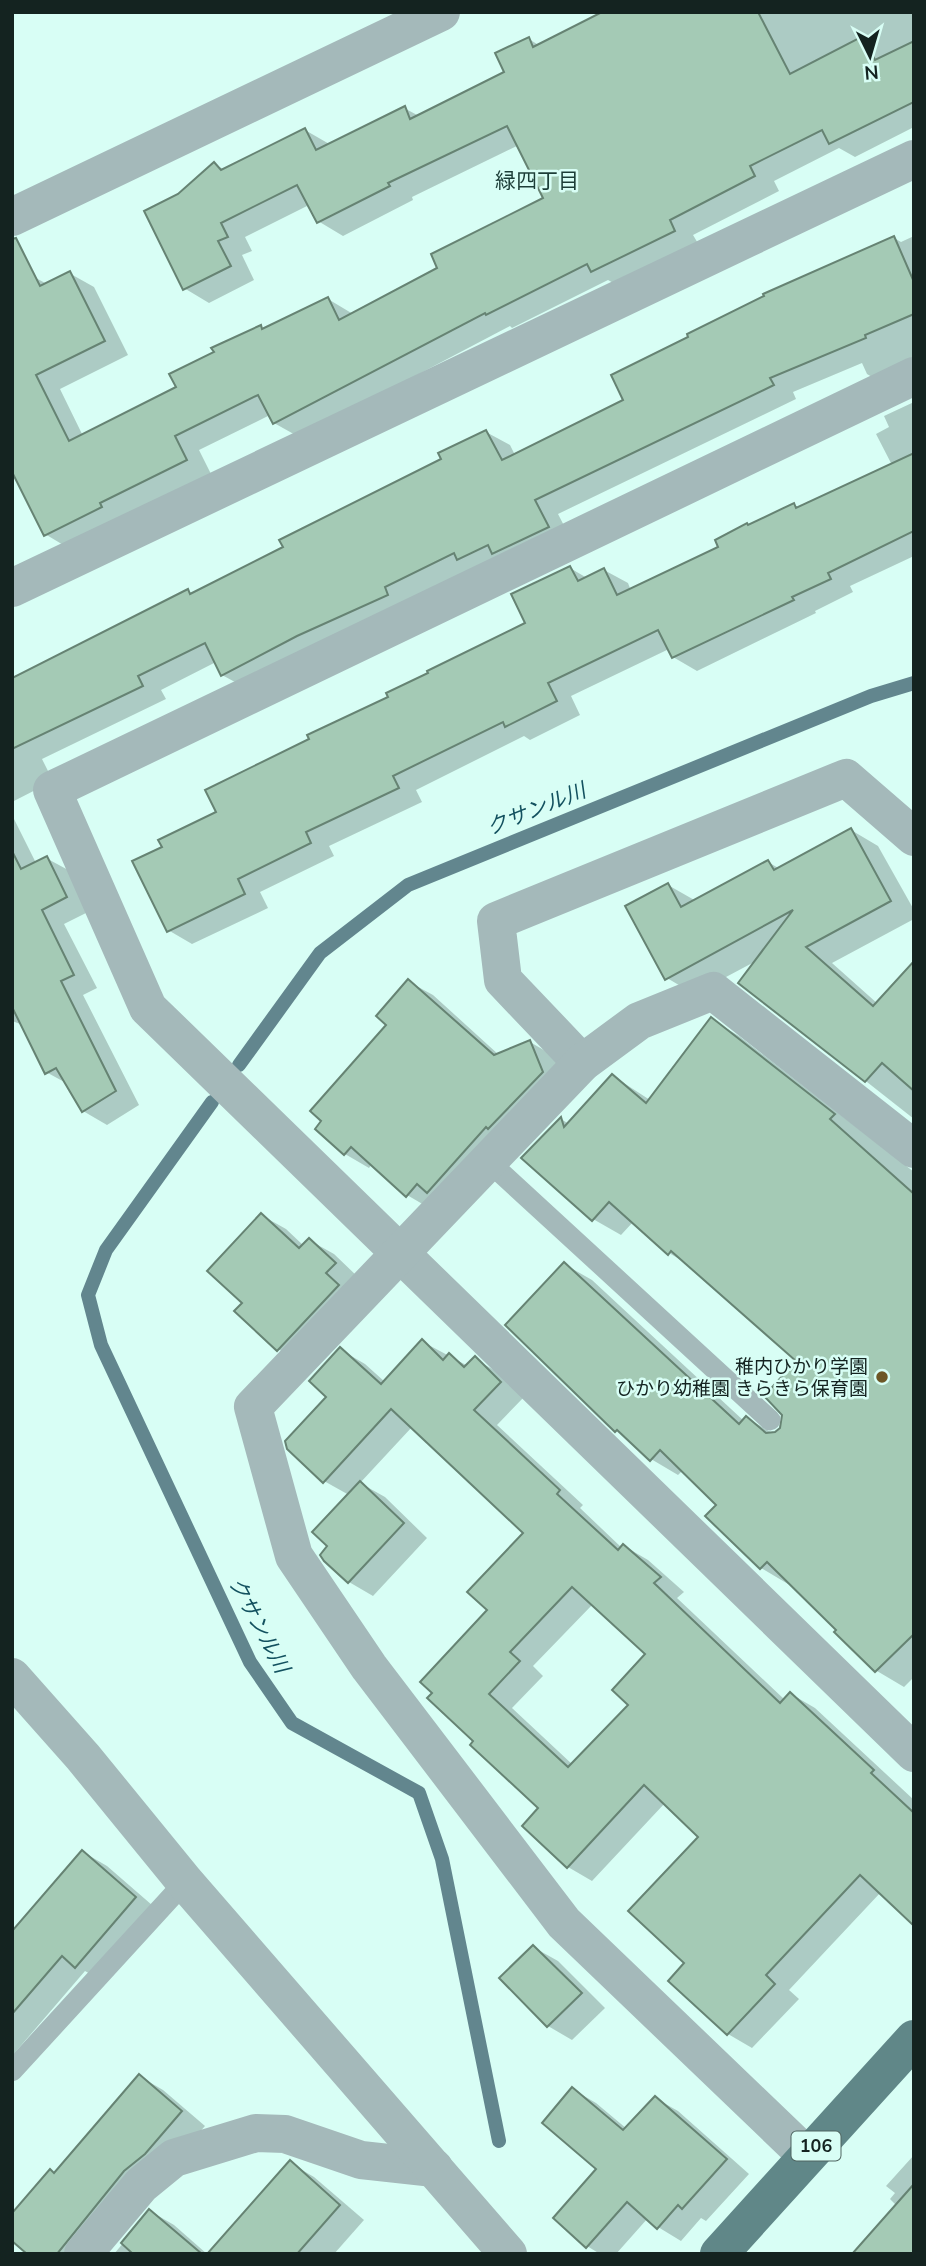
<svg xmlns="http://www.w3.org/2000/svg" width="926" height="2266" viewBox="0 0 926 2266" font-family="'Nunito Sans','Noto Sans JP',sans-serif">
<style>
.shadow{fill:#0003;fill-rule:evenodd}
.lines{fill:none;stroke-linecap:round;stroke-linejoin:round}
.stream{stroke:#62868e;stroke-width:14}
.building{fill:#a4cab5;stroke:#668373;stroke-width:2;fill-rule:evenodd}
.service{stroke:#a4b9ba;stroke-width:21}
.minor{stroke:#a4b9ba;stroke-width:38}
.tertiary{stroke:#a4b9ba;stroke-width:38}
.primary{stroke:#608788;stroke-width:38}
.poi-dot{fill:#6d5726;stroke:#d8fef5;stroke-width:2.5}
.labels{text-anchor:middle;stroke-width:5;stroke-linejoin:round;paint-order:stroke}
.shield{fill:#d8fef5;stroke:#4f6560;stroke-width:2}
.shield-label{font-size:18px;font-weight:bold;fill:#142320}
.poi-label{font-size:19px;fill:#142320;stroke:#d8fef5;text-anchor:end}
.neighbourhood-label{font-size:21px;fill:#1c3d37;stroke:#d8fef5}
.water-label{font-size:21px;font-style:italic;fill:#13515f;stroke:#d8fef5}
</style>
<rect width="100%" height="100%" fill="#d8fef5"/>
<!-- shadow -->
<g class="shadow">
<path d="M 606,12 L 914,12 L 914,127 L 855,157 L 839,148 L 774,181 L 779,191 L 693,235 L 699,245 L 617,285 L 608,280 L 512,328 L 510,326 L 299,437 L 274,423 L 270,415 L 199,450 L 211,474 L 70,549 L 45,534 L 12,468 L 34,277 L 47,284 L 69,273 L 94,287 L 128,355 L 60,389 L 83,436 L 178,388 L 261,327 L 265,330 L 328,299 L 353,314 L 440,269 L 545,199 L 519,145 L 412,197 L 413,200 L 343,236 L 318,221 L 309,205 L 245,237 L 252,251 L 242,255 L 254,280 L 209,303 L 184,288 L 179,196 L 214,164 L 225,170 L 305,130 L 331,145 L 404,108 L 419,116 L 506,73 L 529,39 L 540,46 Z"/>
<path d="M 914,236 L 914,376 L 890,388 L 867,374 L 862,363 L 793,392 L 796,399 L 558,514 L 572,541 L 246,688 L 222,675 L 216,662 L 161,690 L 166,699 L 42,759 L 53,781 L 12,802 L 12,679 L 187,591 L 193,594 L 285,548 L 444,460 L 486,432 L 510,445 L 515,455 L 625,401 L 894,238 L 901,242 Z"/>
<path d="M 914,402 L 914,556 L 850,586 L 853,592 L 815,611 L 816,613 L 697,671 L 673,657 L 669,649 L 571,696 L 580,715 L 530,740 L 524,736 L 416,790 L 422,802 L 329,846 L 334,856 L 260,892 L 268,908 L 192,944 L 168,930 L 164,848 L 218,813 L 311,740 L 527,624 L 570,568 L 587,578 L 604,570 L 628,583 L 631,591 L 721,548 L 750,527 L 794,505 L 799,508 L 892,465 L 876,434 L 889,427 L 884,416 Z"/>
<path d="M 12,815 L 36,863 L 46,858 L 70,871 L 90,911 L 64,924 L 97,988 L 83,995 L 139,1105 L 107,1125 L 83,1111 L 68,1084 L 46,1072 L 23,1025 L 12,1021 Z"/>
<path d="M 851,830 L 878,846 L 914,910 L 914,919 L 832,963 L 878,1004 L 914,964 L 914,1119 L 740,982 L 758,960 L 694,994 L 667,978 L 668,885 L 696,901 L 768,862 L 780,869 Z"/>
<path d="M 409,982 L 433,995 L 499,1055 L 530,1042 L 554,1056 L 567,1086 L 431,1209 L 407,1195 L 372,1164 L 369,1168 L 345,1154 L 317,1128 L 389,1025 Z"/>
<path d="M 712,1020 L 739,1036 L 914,1172 L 914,1677 L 904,1687 L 877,1671 L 790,1582 L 788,1584 L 761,1568 L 718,1505 L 683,1470 L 678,1475 L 651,1459 L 626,1436 L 616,1430 L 564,1264 L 592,1280 L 744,1421 L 747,1418 L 774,1434 L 782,1429 L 798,1361 L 693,1267 L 669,1253 L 633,1222 L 621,1235 L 593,1219 L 561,1119 L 569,1124 L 613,1076 L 650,1100 Z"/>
<path d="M 261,1215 L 286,1229 L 304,1246 L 309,1240 L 334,1254 L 359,1278 L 302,1363 L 278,1349 L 244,1303 Z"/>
<path d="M 423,1342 L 468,1366 L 475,1359 L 499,1373 L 524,1397 L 497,1425 L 583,1505 L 580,1508 L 622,1548 L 624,1546 L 648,1560 L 684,1592 L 677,1598 L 785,1700 L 791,1694 L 815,1708 L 914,1800 L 914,1923 L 881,1892 L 789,1990 L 799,1999 L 752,2048 L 728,2034 L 670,1981 L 687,1963 L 701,1837 L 665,1803 L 592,1881 L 568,1867 L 541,1808 L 476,1741 L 490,1610 L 525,1533 L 412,1427 L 360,1483 L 385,1497 L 427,1538 L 373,1596 L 349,1582 L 330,1546 L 349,1495 L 324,1481 L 329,1397 L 341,1350 L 365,1364 L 385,1382 ZM 593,1604 L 647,1654 L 630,1705 L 573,1765 L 512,1708 L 543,1676 L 533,1666 Z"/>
<path d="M 83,1852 L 107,1866 L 160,1912 L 101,1980 L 85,1971 L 12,2056 L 12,1928 L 15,1930 Z"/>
<path d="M 533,1947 L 558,1961 L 605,2008 L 572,2040 L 548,2026 Z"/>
<path d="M 139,2076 L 163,2090 L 205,2126 L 92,2254 L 30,2254 L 55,2175 Z"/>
<path d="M 572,2089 L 596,2103 L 627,2129 L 655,2098 L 678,2111 L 749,2174 L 706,2221 L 701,2218 L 681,2241 L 658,2227 L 648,2218 L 616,2254 L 600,2254 L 587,2246 L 598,2169 Z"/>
<path d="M 914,2155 L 914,2254 L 897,2206 L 890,2199 L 895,2193 L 886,2186 Z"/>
<path d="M 290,2163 L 314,2177 L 364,2220 L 334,2254 L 209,2254 Z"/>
<path d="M 150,2211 L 174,2225 L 207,2254 L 114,2254 Z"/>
</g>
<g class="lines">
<!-- stream -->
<g class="stream">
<path d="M 239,1065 L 320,953 L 408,885 L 871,696 L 914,683"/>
<path d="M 212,1102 L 106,1250 L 88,1295 L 101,1345 L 250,1662 L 292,1723 L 419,1793 L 442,1859 L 499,2141"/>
</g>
</g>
<!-- building -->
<g class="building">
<path d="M 602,12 L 758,12 L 790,74 L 863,36 L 875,60 L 914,41 L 914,102 L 829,144 L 822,130 L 750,166 L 755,176 L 670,220 L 675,231 L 591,272 L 587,264 L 486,315 L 485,313 L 273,424 L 258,395 L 175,436 L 187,460 L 100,503 L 102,507 L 44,536 L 12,472 L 12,239 L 16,238 L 40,286 L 70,271 L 105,341 L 36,375 L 69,441 L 176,387 L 169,374 L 214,352 L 211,348 L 261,325 L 262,329 L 328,297 L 339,320 L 437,268 L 431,254 L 543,198 L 507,126 L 388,183 L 390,186 L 317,223 L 297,185 L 221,223 L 228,237 L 218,241 L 231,266 L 183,290 L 144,211 L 178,194 L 214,162 L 221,170 L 305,128 L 316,150 L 405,106 L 410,119 L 504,72 L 495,53 L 529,37 L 533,47 Z"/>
<path d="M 894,236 L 914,282 L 914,314 L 865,335 L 866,338 L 770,378 L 774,385 L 535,500 L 549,527 L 492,554 L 488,545 L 457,560 L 454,553 L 385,587 L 388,595 L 297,636 L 221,676 L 205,643 L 138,676 L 143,686 L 12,749 L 12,678 L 188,589 L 190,594 L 283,547 L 279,540 L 441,459 L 438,453 L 486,430 L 502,460 L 623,400 L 611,375 L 688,337 L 687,334 L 764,296 L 763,294 Z"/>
<path d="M 914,453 L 914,531 L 828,573 L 831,579 L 792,597 L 794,600 L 672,658 L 658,630 L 548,683 L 557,701 L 505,727 L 503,722 L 393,776 L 399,788 L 306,832 L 311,843 L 238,879 L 245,894 L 167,932 L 132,861 L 162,847 L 158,840 L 216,812 L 205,790 L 309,739 L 307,735 L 388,697 L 386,693 L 428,673 L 427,671 L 525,623 L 511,594 L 570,566 L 578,581 L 604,568 L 617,595 L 718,547 L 715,540 L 747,523 L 748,525 L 794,503 L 796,508 Z"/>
<path d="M 851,828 L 891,901 L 806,947 L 873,1006 L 914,961 L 914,1091 L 882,1063 L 865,1082 L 738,983 L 793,910 L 665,980 L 625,906 L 668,883 L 681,907 L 768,860 L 774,870 Z"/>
<path d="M 12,851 L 21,869 L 47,856 L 67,897 L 42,910 L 74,975 L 61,981 L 116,1091 L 82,1112 L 56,1068 L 45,1074 L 12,1007 Z"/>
<path d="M 408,979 L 494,1055 L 530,1040 L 543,1072 L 488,1129 L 486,1127 L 427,1193 L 417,1184 L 406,1197 L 351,1147 L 344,1155 L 315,1129 L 321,1121 L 310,1111 L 386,1025 L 376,1016 Z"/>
<path d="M 711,1017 L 835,1114 L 830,1119 L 914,1194 L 914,1634 L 875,1672 L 834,1632 L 836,1630 L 767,1562 L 760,1569 L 705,1516 L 716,1505 L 660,1450 L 650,1461 L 617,1430 L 615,1432 L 505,1325 L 564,1262 L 739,1424 L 746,1416 L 766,1433 L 775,1432 L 780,1428 L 782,1415 L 764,1396 L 796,1361 L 671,1251 L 668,1255 L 609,1202 L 592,1221 L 521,1158 L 561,1117 L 564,1127 L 612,1074 L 646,1103 Z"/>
<path d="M 261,1213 L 299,1248 L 309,1238 L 336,1263 L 326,1273 L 339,1285 L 277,1351 L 234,1311 L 242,1303 L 207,1271 Z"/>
<path d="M 422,1339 L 443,1360 L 449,1353 L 464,1367 L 475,1356 L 501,1382 L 474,1410 L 560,1490 L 557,1494 L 618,1550 L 623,1544 L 661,1577 L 654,1583 L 780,1703 L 790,1692 L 874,1770 L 871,1773 L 914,1813 L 914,1926 L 860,1875 L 766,1975 L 775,1984 L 727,2035 L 668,1981 L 684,1963 L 628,1911 L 698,1837 L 644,1785 L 567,1868 L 522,1826 L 538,1808 L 470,1745 L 473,1741 L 427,1698 L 432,1693 L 420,1682 L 487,1610 L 467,1592 L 523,1533 L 391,1409 L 323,1483 L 287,1449 L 285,1441 L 326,1397 L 309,1381 L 340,1347 L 381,1384 ZM 572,1587 L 645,1654 L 612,1690 L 628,1705 L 568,1767 L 489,1694 L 520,1661 L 510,1652 Z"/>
<path d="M 360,1481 L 404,1523 L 348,1583 L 324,1561 L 320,1555 L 327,1546 L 312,1532 Z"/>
<path d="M 82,1850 L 136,1897 L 75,1968 L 62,1956 L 12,2014 L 12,1931 Z"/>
<path d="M 533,1945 L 582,1993 L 547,2027 L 499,1978 Z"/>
<path d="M 139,2074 L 182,2111 L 145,2154 L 124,2171 L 57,2254 L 27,2254 L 12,2241 L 12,2213 L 50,2169 L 54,2173 Z"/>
<path d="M 572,2087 L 623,2130 L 655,2096 L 727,2159 L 682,2209 L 678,2205 L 657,2229 L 627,2202 L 586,2248 L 553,2218 L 596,2169 L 542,2123 Z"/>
<path d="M 290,2160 L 340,2205 L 297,2254 L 207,2254 Z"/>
<path d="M 914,2184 L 914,2254 L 852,2254 Z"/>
<path d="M 149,2209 L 202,2254 L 133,2254 L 121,2243 Z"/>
</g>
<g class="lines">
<!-- service -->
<g class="service">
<path d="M 488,1161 L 770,1420"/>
<path d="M 12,2071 L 185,1882"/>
</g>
<!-- minor -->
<g class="minor">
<path d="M 12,217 L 441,12"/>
<path d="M 914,376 L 52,790 L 148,1008 L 914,1753"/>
<path d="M 12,588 L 914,159"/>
<path d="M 582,1063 L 503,980 L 496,921 L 846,778 L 914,837"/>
<path d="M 807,2156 L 564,1923 L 369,1667 L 294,1556 L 253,1407 L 582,1063 L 639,1021 L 713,991 L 914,1149"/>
<path d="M 83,2254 L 141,2185 L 174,2158 L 256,2133 L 285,2134 L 361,2160 L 434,2168"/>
</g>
<!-- tertiary -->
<path class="tertiary" d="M 12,1677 L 83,1757 L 185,1882 L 508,2254"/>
<!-- primary -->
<path class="primary" d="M 719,2254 L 914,2039"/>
</g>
<!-- markers -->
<circle class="poi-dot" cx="882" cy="1377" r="7"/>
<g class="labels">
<!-- shield labels -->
<rect class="shield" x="791.5" y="2131.5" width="49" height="29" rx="5"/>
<g class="shield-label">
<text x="816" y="2152">106</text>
</g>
<!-- poi labels -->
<g class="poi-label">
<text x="868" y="1373">稚内ひかり学園<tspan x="868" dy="22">ひかり幼稚園 きらきら保育園</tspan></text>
</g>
<!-- neighbourhood labels -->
<g class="neighbourhood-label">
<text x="537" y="188">緑四丁目</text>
</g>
<!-- water labels -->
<g class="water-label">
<text transform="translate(536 809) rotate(-22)" y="7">クサンル川</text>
<text transform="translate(259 1625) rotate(62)" y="7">クサンル川</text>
</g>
</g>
<!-- border -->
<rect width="926" height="2266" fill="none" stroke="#142320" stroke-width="28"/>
<!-- north arrow -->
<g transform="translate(870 56) rotate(175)" stroke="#d8fef5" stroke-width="5" paint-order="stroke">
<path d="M0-5L12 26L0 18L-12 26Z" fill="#142320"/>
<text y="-10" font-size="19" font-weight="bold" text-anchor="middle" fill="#142320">N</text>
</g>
</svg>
